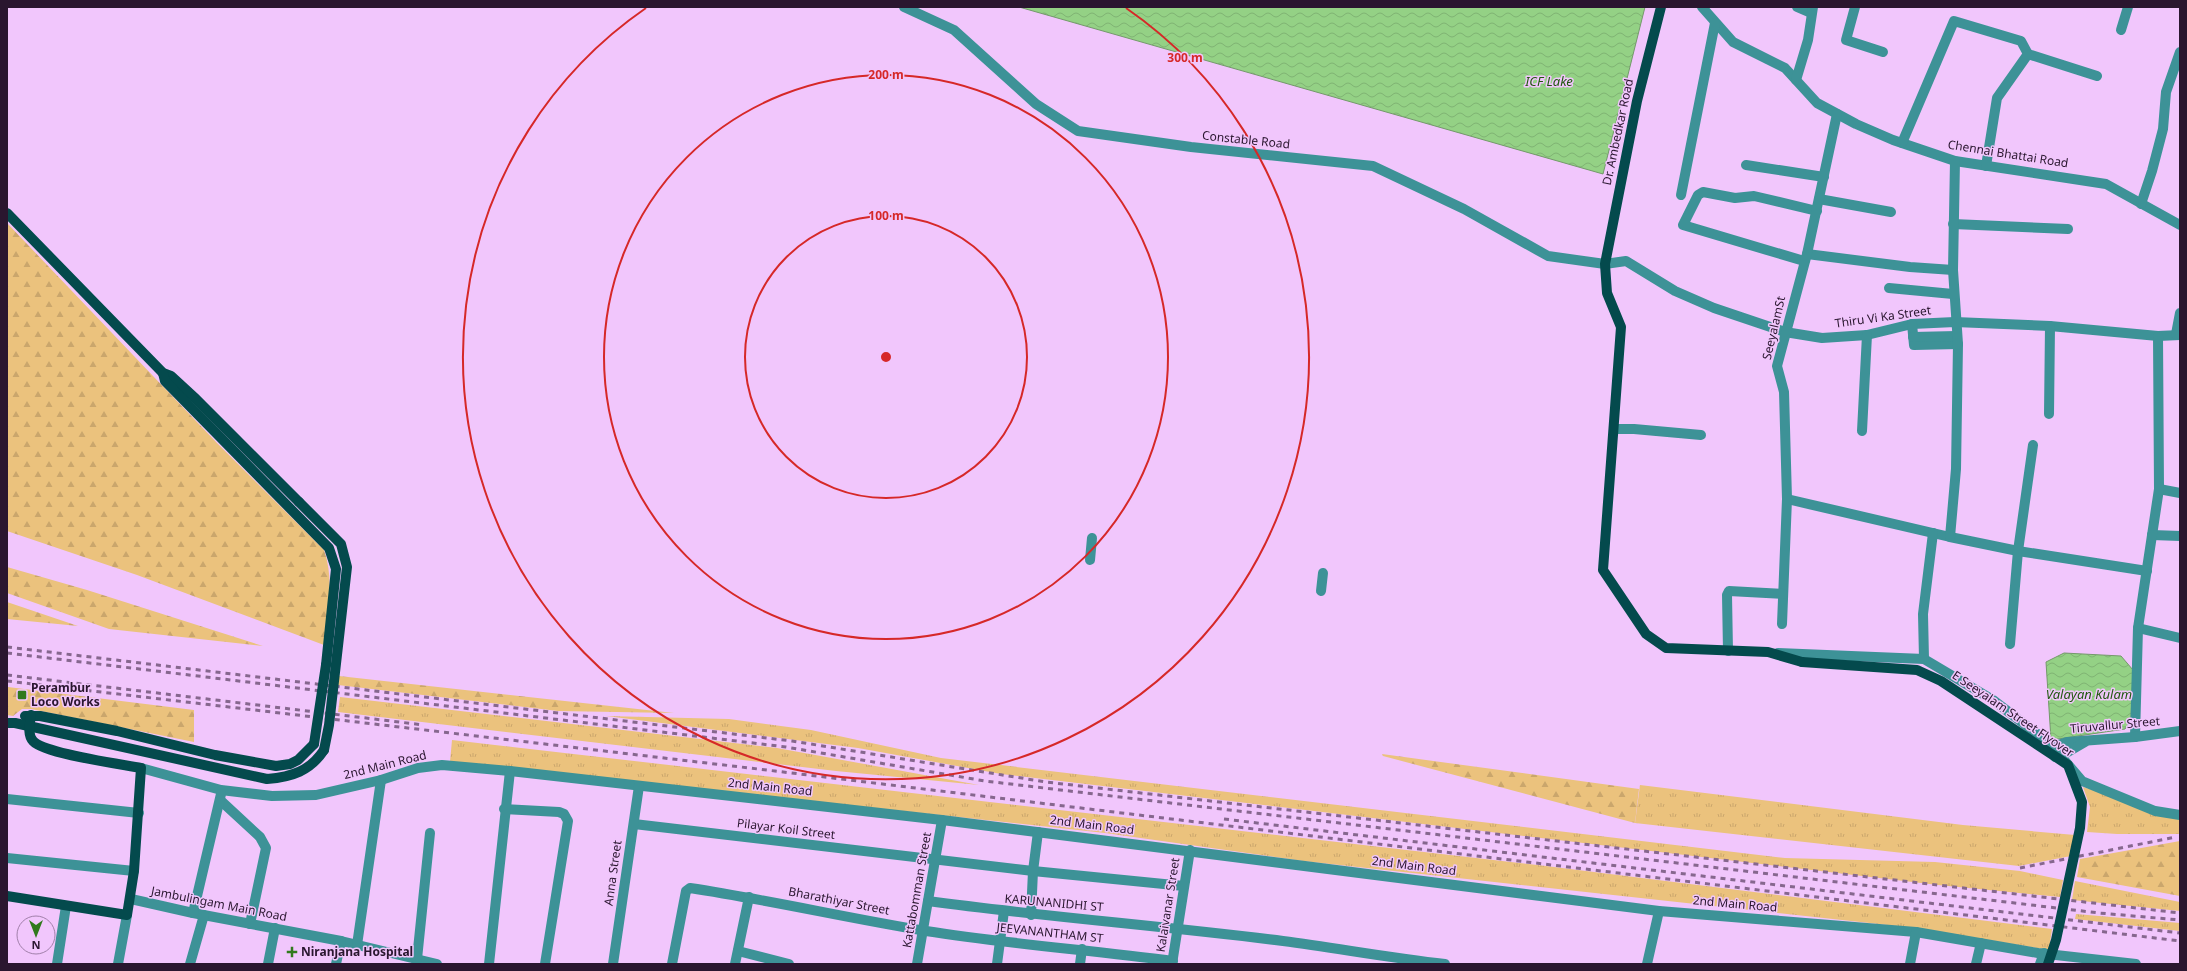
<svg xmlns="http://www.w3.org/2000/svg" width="2187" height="971" viewBox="0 0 2187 971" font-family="'Noto Sans',sans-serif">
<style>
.grass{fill:url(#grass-tufts)}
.forest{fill:url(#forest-firs)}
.water{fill:url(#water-waves);stroke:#74996b}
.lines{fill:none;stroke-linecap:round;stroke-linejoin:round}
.minor{stroke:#3d9297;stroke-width:10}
.major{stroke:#044a4d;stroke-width:10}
.rail{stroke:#86678e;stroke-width:3;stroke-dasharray:5 5;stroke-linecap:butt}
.major-bridge{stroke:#044a4d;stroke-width:10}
.ring{fill:none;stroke:#d62828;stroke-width:2}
.poi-dot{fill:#31791d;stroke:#f1c6fc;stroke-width:1.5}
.labels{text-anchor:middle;stroke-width:3;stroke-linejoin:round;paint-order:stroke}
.street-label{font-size:12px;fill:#2a162f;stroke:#f1c6fc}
.poi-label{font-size:12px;font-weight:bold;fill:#2a162f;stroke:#f1c6fc;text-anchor:start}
.water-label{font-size:13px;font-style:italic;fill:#1f580d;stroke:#f1c6fc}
.centre{fill:#d62828;stroke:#f1c6fc;stroke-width:2}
.ring-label{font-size:12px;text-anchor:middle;font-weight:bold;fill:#d62828;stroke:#f1c6fc;stroke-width:3;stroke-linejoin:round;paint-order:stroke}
</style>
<defs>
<pattern id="grass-tufts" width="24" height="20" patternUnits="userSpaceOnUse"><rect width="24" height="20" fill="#ebc27d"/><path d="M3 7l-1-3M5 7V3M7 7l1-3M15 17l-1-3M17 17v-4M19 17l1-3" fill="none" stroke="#caa66c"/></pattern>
<pattern id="forest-firs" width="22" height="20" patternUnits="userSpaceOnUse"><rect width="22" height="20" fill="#ebc27d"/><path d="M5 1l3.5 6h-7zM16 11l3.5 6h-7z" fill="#caa66c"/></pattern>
<pattern id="water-waves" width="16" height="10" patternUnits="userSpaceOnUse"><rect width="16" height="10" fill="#94d185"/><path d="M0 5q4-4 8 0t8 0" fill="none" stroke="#80b373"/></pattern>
</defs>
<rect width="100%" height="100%" fill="#f1c6fc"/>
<!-- grass -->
<g class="grass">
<path d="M 340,697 L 777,748 L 979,785 L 836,771 L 338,712 Z"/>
<path d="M 606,716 L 729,719 L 811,730 L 941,758 L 1785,858 L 1935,862 L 2020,871 L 2063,880 L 2060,897 L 1938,885 L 1001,774 L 858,748 Z"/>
<path d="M 452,740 L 1546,866 L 2052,929 L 2049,950 L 1915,928 L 1303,861 L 1105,833 L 450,762 Z"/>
<path d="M 1640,785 L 1963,825 L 2075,835 L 2071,856 L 2019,866 L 1635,823 Z"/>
<path d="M 2083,787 L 2180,817 L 2180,834 L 2117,834 L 2087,832 L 2090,807 Z"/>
<path d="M 2075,881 L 2180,902 L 2180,911 L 2072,900 Z"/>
<path d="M 2076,914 L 2180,923 L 2180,931 L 2075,919 Z"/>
</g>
<!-- forest -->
<g class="forest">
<path d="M 7,223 L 217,443 L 324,550 C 335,581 327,614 324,645 L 137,575 L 7,531 Z"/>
<path d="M 7,567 L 87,590 L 263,646 L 109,629 L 7,593 Z"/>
<path d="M 7,602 L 78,626 L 7,619 Z"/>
<path d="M 339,676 L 674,713 L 558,711 L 338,685 Z"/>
<path d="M 8,687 L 194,710 L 194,742 L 31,709 L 22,709 L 13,716 L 7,715 Z"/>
<path d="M 1382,754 L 1639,789 L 1635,823 L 1383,756 Z"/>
<path d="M 2180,841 L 2180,896 L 2077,877 L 2080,859 Z"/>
</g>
<!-- water -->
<g class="water">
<path d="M 1019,7 L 1645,7 L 1603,174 Z"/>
<path d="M 2064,653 L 2121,656 L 2133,670 L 2131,720 L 2125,729 L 2051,740 L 2046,662 Z"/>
</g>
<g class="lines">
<!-- minor -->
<g class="minor">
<path d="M 904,7 L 954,30 L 1036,104 L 1078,131 L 1191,147 L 1373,166 L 1464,209 L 1548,256 L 1605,264 L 1626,261 L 1675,291 L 1714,308 L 1785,332 L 1822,338 L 1867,335 L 1912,324 L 1955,322 L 2050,326 L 2158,336 L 2180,335"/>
<path d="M 1702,7 L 1733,42 L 1785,68 L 1817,103 L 1856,124 L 1893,140 L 1955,161 L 2106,184 L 2180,225"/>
<path d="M 1797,7 L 1811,13"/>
<path d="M 1855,7 L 1846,40 L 1883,52"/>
<path d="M 2121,30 L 2128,7"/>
<path d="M 1796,80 L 1808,40 L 1813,7"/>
<path d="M 1902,143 L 1954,21 L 2021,41 L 2028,54"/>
<path d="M 1746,165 L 1824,177"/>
<path d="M 1986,166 L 1997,98 L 2028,54 L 2097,76"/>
<path d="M 1681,195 L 1715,23"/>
<path d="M 1819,199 L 1891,212"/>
<path d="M 2141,204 L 2152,171 L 2163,129 L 2166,92 L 2180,52"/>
<path d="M 1953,224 L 2068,229"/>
<path d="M 1807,254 L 1910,267 L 1953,270"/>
<path d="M 1804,261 L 1683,225 L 1698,195 L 1703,192 L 1735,198 L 1754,196 L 1817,211"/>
<path d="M 1889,288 L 1953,294"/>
<path d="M 1912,324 L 1914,345 L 1958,344"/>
<path d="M 2176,334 L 2180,313"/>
<path d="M 1913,337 L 1957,336"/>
<path d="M 2049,414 L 2050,326"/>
<path d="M 1614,429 L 1634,429 L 1701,435"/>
<path d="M 1862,431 L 1867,335"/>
<path d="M 2159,489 L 2180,493"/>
<path d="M 1787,499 L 1950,537 L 2018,551 L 2147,571"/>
<path d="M 2152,535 L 2180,536"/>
<path d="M 1950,537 L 1956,469 L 1958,344 L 1953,270 L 1955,161"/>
<path d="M 1090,560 L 1092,538"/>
<path d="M 1321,591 L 1323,573"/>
<path d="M 1782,624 L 1787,499 L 1784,392 L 1777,366 L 1807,254 L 1837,114"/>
<path d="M 2138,628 L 2180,638"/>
<path d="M 2010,644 L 2018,551 L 2033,445"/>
<path d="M 1728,651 L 1727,595 L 1729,591 L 1783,594"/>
<path d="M 1778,653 L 1924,659 L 1993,700 L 2040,736 L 2053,747 L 2082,781 L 2155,811 L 2180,815"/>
<path d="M 1924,659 L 1923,614 L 1933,533"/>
<path d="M 2135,737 L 2138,628 L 2159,489 L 2158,336"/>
<path d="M 2053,747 L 2067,742 L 2135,737 L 2180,731"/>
<path d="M 2055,757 L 2061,756 L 2085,742"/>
<path d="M 141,768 L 221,790 L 272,796 L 316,795 L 381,780 L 418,768 L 442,765 L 510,771 L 942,820 L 1659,911 L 1916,932 L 2038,953 L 2136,964"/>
<path d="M 7,799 L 139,813"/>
<path d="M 220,800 L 260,837 L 266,848 L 250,924"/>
<path d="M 504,809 L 559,812 L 564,814 L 568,821 L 545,964"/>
<path d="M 634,824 L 1033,871 L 1184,886"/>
<path d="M 7,858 L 134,871"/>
<path d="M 131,899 L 193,913 L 341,941 L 437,964"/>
<path d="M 928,901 C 1046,917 1165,926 1283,941 C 1337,948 1390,958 1445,964"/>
<path d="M 193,913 L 221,794"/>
<path d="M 1031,915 L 1033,871 L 1038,832"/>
<path d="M 357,945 L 381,780"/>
<path d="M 738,951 L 789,964"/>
<path d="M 417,959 L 430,833"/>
<path d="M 57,964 L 66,906"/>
<path d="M 118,964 L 127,915"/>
<path d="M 190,964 L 204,915"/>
<path d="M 268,964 L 275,928"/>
<path d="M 336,964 L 341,941"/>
<path d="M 489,964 L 510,771"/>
<path d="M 613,964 L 639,786"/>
<path d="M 672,964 L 686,891 L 690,888 C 769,900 847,918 926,931 C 1008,944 1091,950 1173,961"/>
<path d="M 735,964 L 749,897"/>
<path d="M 917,964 L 942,820"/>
<path d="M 997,964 L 1004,911"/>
<path d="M 1080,964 L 1082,949"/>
<path d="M 1172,964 L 1190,850"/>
<path d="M 1647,964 L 1659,911"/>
<path d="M 1910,964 L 1916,932"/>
<path d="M 1976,964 L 1981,943"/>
<path d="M 2040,964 L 2044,953"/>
</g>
<!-- major -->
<g class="major">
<path d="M 1661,7 L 1637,101 L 1605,264 L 1607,293 L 1621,327 L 1603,570 L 1646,634 L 1666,648 L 1768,652 L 1802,662"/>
<path d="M 7,213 L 163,373 L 171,376 L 196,399 L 299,502"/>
<path d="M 163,373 L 165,381 L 329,548 L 336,569 L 326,665"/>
<path d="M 25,716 L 40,716 L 117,731 L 215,755 L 276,766 L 290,764 L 298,760 L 314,744"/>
<path d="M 7,723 L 15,723 L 267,779 C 292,777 310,771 324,750"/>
<path d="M 7,896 L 127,915 L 134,871 L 141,768 C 120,764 45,754 33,741 C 27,734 30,724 31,715"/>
</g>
<!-- rail -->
<g class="rail">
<path d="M 7,647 L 792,741 L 1046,782 L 2180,913"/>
<path d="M 7,653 L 786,747 L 985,781 L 2099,913 L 2180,920"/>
<path d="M 7,675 L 424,725"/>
<path d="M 7,681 L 775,771 L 2180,941"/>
<path d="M 1224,819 L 2180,933"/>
<path d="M 2020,868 L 2176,837"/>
</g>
<!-- major-bridge -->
<g class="major-bridge">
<path d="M 299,502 L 341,544 L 347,567 L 329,725 L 324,750"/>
<path d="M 1802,662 L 1917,670 L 1941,681 L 2068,765 L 2082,802 L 2080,828 L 2056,940 L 2048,964"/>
<path d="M 314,744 L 326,665"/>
</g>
</g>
<!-- distance rings -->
<g class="ring">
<circle cx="886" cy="357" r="141"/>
<circle cx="886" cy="357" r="282"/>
<path d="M1126 8A423 423 0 1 1 646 8"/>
</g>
<!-- markers -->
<g class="poi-dot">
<rect x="17" y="690" width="10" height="10" rx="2"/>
<path d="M290 946h4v4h4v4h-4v4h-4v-4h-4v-4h4z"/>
</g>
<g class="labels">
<!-- street labels -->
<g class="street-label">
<text transform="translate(1618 132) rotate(-78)" y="4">Dr. Ambedkar Road</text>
<text transform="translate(1246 140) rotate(6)" y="4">Constable Road</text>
<text transform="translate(2008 154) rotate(9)" y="4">Chennai Bhattai Road</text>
<text transform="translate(1883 317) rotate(-8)" y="4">Thiru Vi Ka Street</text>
<text transform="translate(1774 328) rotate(-77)" y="4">SeeyalamSt</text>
<text transform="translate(2013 714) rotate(34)" y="4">E Seeyalam Street Flyover</text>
<text transform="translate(2115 725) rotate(-5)" y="4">Tiruvallur Street</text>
<text transform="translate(385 765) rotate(-14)" y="4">2nd Main Road</text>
<text transform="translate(770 787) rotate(6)" y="4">2nd Main Road</text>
<text transform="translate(1092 825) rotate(7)" y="4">2nd Main Road</text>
<text transform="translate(786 829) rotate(7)" y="4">Pilayar Koil Street</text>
<text transform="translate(1414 866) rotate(7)" y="4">2nd Main Road</text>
<text transform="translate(613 873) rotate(-82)" y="4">Anna Street</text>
<text transform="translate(917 890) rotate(-80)" y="4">Kattabomman Street</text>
<text transform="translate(839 901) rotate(11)" y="4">Bharathiyar Street</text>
<text transform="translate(1054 903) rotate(5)" y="4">KARUNANIDHI ST</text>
<text transform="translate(219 904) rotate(11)" y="4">Jambulingam Main Road</text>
<text transform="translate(1735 904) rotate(5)" y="4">2nd Main Road</text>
<text transform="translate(1168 905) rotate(-81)" y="4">Kalaivanar Street</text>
<text transform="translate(1050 933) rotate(6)" y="4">JEEVANANTHAM ST</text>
</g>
<!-- poi labels -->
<g class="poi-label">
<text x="31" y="692">Perambur<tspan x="31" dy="14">Loco Works</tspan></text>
<text x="301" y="956">Niranjana Hospital</text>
</g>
<!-- water labels -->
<g class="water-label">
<text x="1549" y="86">ICF Lake</text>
<text x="2089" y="699">Valayan Kulam</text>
</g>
</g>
<circle cx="886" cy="357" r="6" class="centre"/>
<g class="ring-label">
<text x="1185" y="62">300 m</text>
<text x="886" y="79">200 m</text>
<text x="886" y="220">100 m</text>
</g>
<!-- border -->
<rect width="2187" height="971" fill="none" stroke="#2a162f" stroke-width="16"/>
<!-- north arrow -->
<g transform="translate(36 935) rotate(180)"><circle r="19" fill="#f1c6fc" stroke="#a180aa"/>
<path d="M0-3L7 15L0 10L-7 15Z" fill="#31791d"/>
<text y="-6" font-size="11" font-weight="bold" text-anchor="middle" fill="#2a162f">N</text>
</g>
</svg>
